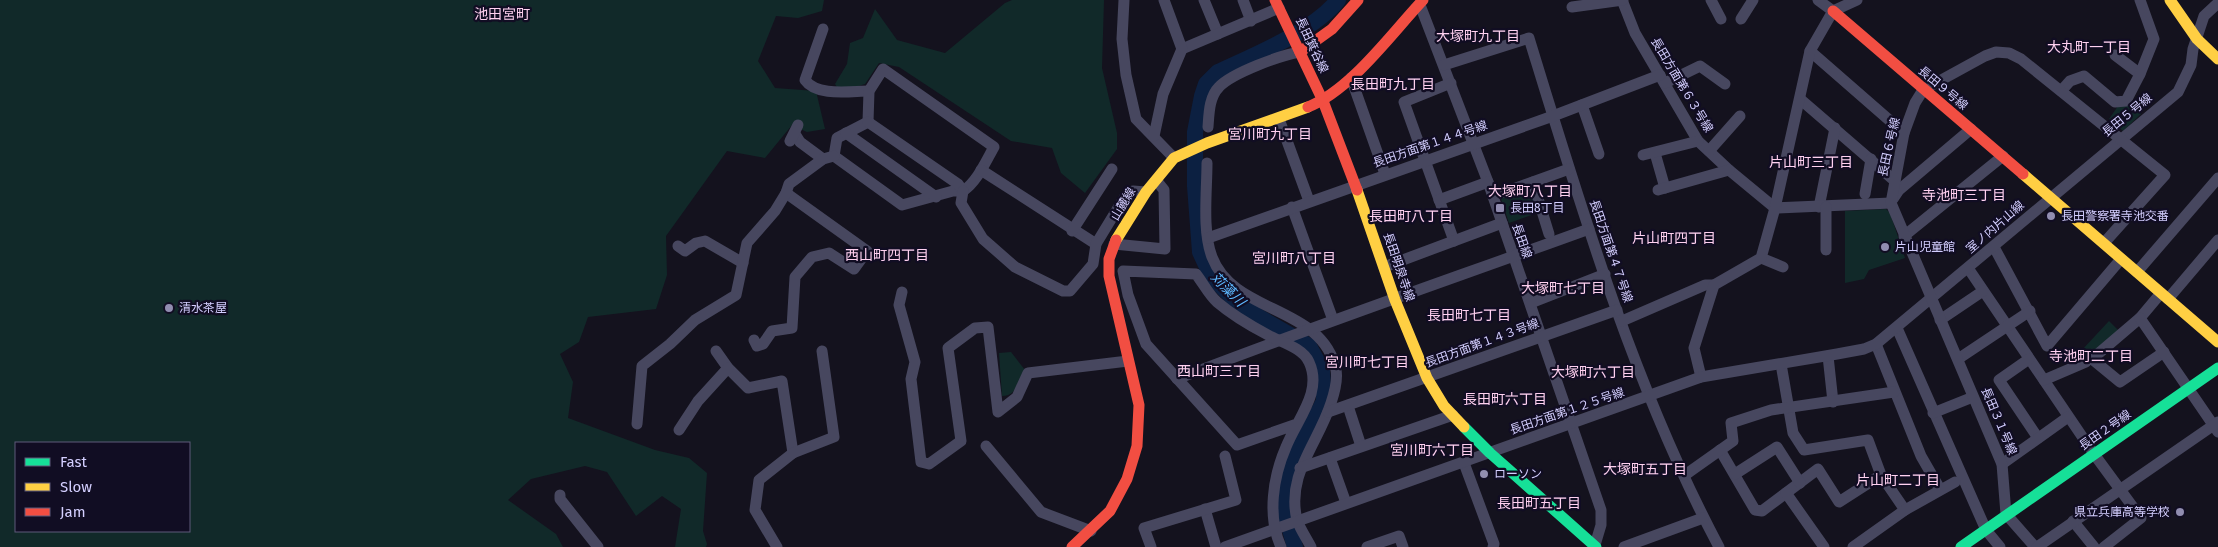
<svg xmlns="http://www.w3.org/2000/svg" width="2218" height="547" viewBox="0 0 2218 547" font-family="'Fira Sans','Noto Sans JP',sans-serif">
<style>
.green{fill:#112929;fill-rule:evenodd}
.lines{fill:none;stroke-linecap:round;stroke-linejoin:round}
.river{stroke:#0c2041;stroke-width:16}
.street{stroke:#47475f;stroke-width:11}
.fast{stroke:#16e098;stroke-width:11}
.slow{stroke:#ffcf43;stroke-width:11}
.jam{stroke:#f24e42;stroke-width:11}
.poi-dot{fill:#918db0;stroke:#110d23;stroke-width:2}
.labels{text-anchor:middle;stroke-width:4.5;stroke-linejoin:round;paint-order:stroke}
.street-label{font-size:12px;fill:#d4cfff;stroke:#110d23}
.poi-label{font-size:12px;fill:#d4cfff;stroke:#110d23;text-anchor:start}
.neighbourhood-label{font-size:14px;fill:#ffd1f0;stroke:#110d23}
.water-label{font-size:14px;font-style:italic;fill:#5db8ff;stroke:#110d23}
</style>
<rect width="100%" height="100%" fill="#14121e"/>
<!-- green -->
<g class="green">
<path d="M 0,0 L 824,0 L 822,11 L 798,18 L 776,16 L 758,61 L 775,88 L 816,91 L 825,129 L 807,132 L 792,125 L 765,158 L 727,151 L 666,236 L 667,275 L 656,309 L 588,317 L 579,342 L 560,354 L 573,382 L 568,418 L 655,450 L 689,458 L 707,473 L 703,531 L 707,544 L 706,547 L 675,547 L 681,509 L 662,496 L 636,516 L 607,472 L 585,466 L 531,479 L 508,500 L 556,534 L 563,547 L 0,547 ZM 16,443 L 189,443 L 189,531 L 16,531 Z"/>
<path d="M 1012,0 L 1104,0 L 1102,68 L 1117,133 L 1117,149 L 1085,193 L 1061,173 L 1052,148 L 1011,141 L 899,67 L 879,63 L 865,84 L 840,92 L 835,84 L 847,64 L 850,43 L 863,38 L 875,9 L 897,40 L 945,53 L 1005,3 Z"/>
<path d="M 2129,104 L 2141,114 L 2123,131 L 2109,119 L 2118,106 Z"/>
<path d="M 1531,185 L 1540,212 L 1509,223 L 1500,196 Z"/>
<path d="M 1886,209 L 1890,213 L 1905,258 L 1869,270 L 1864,279 L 1845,283 L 1845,211 Z"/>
<path d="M 2109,321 L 2121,333 L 2092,358 L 2082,350 Z"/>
<path d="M 1011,352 L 1025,370 C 1016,381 1018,396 1002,396 L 999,353 Z"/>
</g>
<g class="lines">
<!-- river -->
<path class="river" d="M 1295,547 L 1284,509 L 1291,464 L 1324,401 L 1322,370 L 1309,346 L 1259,317 L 1233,298 L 1211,276 L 1200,252 L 1195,186 L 1195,132 L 1202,96 L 1206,84 L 1218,72 C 1254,55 1314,31 1338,0"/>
<!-- street -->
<g class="street">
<path d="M 1124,0 L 1122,39 L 1126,75 L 1136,119 L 1174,158"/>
<path d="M 1204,0 L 1218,34"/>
<path d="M 1243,0 L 1251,21"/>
<path d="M 1622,0 L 1635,33 L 1698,141 L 1729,170 L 1775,208"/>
<path d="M 1711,0 L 1721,19"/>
<path d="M 1818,0 L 1833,11"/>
<path d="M 1420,5 L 1488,182 L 1601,510 L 1601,525 L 1595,545"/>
<path d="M 1572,7 L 1623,0"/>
<path d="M 1741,19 L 1753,0"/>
<path d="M 823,29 L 805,80 C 817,97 851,91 869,91"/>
<path d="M 1182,49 L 1279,8"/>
<path d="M 1810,51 L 1904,133"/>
<path d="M 2115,55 L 2140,74"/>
<path d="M 1444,65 L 1529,38 C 1582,211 1634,387 1719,547"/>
<path d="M 1351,78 L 1385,174"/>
<path d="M 1451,83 L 1404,102 L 1454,241"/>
<path d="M 1665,83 L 1700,66 L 1725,84"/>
<path d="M 2061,91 L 2070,81 L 2084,76 L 2115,102 L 2126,101 L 2140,74 L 2154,39 L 2140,0"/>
<path d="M 1800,99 L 1895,181"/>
<path d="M 1582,105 L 1599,154"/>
<path d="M 1279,119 L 1309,201"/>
<path d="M 868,122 L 869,91 L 883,69 L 994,147 C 986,161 977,182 963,191"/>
<path d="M 868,122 L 837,138 L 834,156 L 902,205 L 953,191 L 963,191"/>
<path d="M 868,122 L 958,184 L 963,191"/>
<path d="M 1208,127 C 1209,114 1209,97 1219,87 C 1232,73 1281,55 1300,52"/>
<path d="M 846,133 L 936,197"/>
<path d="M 795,134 L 800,142 L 823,159"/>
<path d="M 1154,136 L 1163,94 L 1182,49 L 1164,0"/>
<path d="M 790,141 L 798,125"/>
<path d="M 1709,151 L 1740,116"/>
<path d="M 1655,153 L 1665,188"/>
<path d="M 1643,155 L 1698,141"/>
<path d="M 1207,163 C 1207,191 1202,231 1212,257 C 1234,315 1323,305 1336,370 C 1338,380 1334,394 1331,403 C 1318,444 1286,474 1297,520 C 1300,529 1307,539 1311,547"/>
<path d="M 981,170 L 1096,244"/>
<path d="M 1533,182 L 1549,234"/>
<path d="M 1658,190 L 1729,170"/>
<path d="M 963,191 L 961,203 L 983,239 L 1015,267 L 1063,291 L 1070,291 L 1093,264 L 1096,244 L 1124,198 L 1133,191 L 1146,192"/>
<path d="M 1505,192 L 1569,169"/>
<path d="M 1865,194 L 1871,159"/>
<path d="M 1893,199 L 1899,190 L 1971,129"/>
<path d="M 1439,200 L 1488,182"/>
<path d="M 1292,207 L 1333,320"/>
<path d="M 1819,207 L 1835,128"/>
<path d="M 1775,208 L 1891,203"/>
<path d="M 1072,231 L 1112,169"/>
<path d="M 1904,236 L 2003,156"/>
<path d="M 1208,238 L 1553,116 L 1660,75"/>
<path d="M 1114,244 L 1165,249 L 1164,190 L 1156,180"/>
<path d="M 678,246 L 685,251 L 696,243 L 705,241 L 743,263"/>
<path d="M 1994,247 L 2047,346 L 2121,259"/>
<path d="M 1826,250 L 1826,207"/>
<path d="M 1761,258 L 1783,267"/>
<path d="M 1384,267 L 1502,223"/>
<path d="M 1968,268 L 2094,454 L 2141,518 L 2104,547"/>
<path d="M 2137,272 L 2218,178"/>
<path d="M 902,292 L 899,305 L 915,362 L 911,379 L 921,462 L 929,464 L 961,441 L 948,348 L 975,328 L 988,327 L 998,412 L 1017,397 L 1028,373 L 1128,361"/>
<path d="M 2161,293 L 2140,318 L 2092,359 L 2120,382 L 2164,352"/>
<path d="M 2168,299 L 2218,240"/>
<path d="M 1531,303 L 1605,274"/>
<path d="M 2140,318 L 2218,432"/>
<path d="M 1940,320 L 1983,291"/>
<path d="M 1622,321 L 1705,285 L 1714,285"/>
<path d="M 1897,328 L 1986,530 L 2000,547"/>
<path d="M 754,340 L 757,346 L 763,344 L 772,331 L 792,328 L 795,277 L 812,257 L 829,253 L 854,269 L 867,251 L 786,193"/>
<path d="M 1876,344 L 1921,456 L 1940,489"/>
<path d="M 716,351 L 728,368 L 748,388 L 782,381 L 793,453"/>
<path d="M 1828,356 L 1833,402"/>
<path d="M 1958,359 L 2030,311"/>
<path d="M 2029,359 L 1999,380 L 2038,438"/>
<path d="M 1781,364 L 1793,433 L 1804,450 L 1868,440 L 1881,475"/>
<path d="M 1701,377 L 1694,348 L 1714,285 L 1761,258 L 1775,208 L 1810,51 L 1833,11 L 1857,0"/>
<path d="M 1177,379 C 1314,326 1451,279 1589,229"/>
<path d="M 2044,380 L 2086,362"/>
<path d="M 1348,406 L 1361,446"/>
<path d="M 1328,412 L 1617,310"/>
<path d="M 1933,413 L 1973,397"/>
<path d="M 637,424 L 642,366 L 670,344 L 695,320 L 736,295 L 747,243 L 775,211 L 786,193 L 789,184 L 823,159 L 834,156"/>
<path d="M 679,430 L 698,401 L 728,368"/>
<path d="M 986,446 L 1041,512 L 1091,531"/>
<path d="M 1720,450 L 1755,510 L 1762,511 L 1818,469 L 1839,502 L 1881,475 L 1905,510"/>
<path d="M 1330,458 L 1346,503"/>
<path d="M 1464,463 L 1494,544 L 1493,547"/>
<path d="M 2002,464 L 2068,417"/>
<path d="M 1300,468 L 1453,415"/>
<path d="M 1735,474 L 1777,447 L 1800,483"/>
<path d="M 1685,475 L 1733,441 L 1731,423 L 1771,410 L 1894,392"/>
<path d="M 1786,493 L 1824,547"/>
<path d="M 560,495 L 560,499 L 598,547"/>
<path d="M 1205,509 L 1216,547"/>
<path d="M 2073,521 L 2094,547"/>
<path d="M 777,547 L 755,510 L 759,480 L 793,453 L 834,437 L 822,351"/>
<path d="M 1151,547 L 1144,528 L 1236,500 L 1225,456"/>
<path d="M 1225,547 L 1701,377 L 1837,354 L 1864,349 L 1876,344 L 2178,92 L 2191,65 L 2193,49 L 2204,16 L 2218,3"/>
<path d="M 1281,547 C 1267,516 1273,477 1286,447 C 1297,419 1323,392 1309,362 C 1303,348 1281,342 1268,335 C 1251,326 1231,314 1217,302 C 1209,295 1203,283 1196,274 L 1123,271 L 1128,295 L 1146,344 L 1237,445 L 1297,424"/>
<path d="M 1367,547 L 1399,536 L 1403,547"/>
<path d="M 1624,547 L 1703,518"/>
<path d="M 1853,547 L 1905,510 L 1955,482"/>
<path d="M 2035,547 L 2006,514 L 2002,464 L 1891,203 L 1904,133 L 1915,103 L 1923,90 L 1985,56 L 1996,52 L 2009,53 L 2021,59 L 2165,175 L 2104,243"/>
<path d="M 2037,547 L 2218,422"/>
</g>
<!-- fast -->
<g class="fast">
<path d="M 1464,427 L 1490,453 L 1596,547"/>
<path d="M 1961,547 L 2218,368"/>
</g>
<!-- slow -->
<g class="slow">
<path d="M 2170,0 L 2197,39 L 2218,59"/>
<path d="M 2023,174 L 2218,342"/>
<path d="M 1357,190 L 1395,300 L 1427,378 L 1444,406 L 1464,427"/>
<path d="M 1116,240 L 1146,192 L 1174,158 L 1207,143 L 1308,107"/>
</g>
<!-- jam -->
<g class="jam">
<path d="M 1275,0 L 1323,101 L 1357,190"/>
<path d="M 1833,11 L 2023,174"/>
<path d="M 1300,52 L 1332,29 L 1358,0"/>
<path d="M 1308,107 C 1351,90 1391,34 1423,0"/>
<path d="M 1072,547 L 1110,511 L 1127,479 L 1137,446 L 1139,405 L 1109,276 L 1109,259 L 1116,240"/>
</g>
</g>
<!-- markers -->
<g class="poi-dot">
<rect x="1495" y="203" width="10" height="10" rx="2.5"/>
<circle cx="2051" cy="216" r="5"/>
<circle cx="1885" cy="247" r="5"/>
<circle cx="169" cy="308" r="5"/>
<circle cx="1484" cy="474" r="5"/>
<circle cx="2180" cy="512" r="5"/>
</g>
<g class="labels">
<!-- street labels -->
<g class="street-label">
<text transform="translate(1312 45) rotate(65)" y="4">長田箕谷線</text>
<text transform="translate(1682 85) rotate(59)" y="4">長田方面第６３号線</text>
<text transform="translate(1943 88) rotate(40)" y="4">長田９号線</text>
<text transform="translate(2127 115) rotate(-39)" y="4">長田５号線</text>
<text transform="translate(1430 144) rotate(-19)" y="4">長田方面第１４４号線</text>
<text transform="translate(1889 147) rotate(-77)" y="4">長田６号線</text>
<text transform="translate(1123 204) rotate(-59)" y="4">山麓線</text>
<text transform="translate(1995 227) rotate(-41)" y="4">室ノ内片山線</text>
<text transform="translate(1522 241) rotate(71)" y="4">長田線</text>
<text transform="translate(1611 251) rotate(71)" y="4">長田方面第４７号線</text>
<text transform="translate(1399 267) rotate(71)" y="4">長田明泉寺線</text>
<text transform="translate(1482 343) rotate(-20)" y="4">長田方面第１４３号線</text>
<text transform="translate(1567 411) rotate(-19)" y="4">長田方面第１２５号線</text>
<text transform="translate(1999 421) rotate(67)" y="4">長田３１号線</text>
<text transform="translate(2105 430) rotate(-35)" y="4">長田２号線</text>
</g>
<!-- poi labels -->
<g class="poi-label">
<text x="1510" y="212">長田8丁目</text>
<text x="2061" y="220">長田警察署寺池交番</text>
<text x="1895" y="251">片山児童館</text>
<text x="179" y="312">清水茶屋</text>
<text x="1494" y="478">ローソン</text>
<text x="2170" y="516" text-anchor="end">県立兵庫高等学校</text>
</g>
<!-- neighbourhood labels -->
<g class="neighbourhood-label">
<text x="502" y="19">池田宮町</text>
<text x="1478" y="41">大塚町九丁目</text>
<text x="2089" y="52">大丸町一丁目</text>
<text x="1393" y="89">長田町九丁目</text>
<text x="1270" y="139">宮川町九丁目</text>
<text x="1811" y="167">片山町三丁目</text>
<text x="1530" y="196">大塚町八丁目</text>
<text x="1964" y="200">寺池町三丁目</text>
<text x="1411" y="221">長田町八丁目</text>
<text x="1674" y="243">片山町四丁目</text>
<text x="887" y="260">西山町四丁目</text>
<text x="1294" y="263">宮川町八丁目</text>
<text x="1563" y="293">大塚町七丁目</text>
<text x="1469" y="320">長田町七丁目</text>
<text x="2091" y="361">寺池町二丁目</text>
<text x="1367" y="367">宮川町七丁目</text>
<text x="1219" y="376">西山町三丁目</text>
<text x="1593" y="377">大塚町六丁目</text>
<text x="1505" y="404">長田町六丁目</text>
<text x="1432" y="455">宮川町六丁目</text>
<text x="1645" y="474">大塚町五丁目</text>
<text x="1898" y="485">片山町二丁目</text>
<text x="1539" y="508">長田町五丁目</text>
</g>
<!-- water labels -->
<g class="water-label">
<text transform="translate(1228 289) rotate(45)" y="5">苅藻川</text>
</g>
</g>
<!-- legend -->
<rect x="15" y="442" width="175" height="90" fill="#110d23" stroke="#5f5b7b"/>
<rect x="25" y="458" width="25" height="8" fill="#16e098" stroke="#5f5b7b"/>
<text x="60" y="467" font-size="15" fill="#d4cfff">Fast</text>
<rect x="25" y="483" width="25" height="8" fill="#ffcf43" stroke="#5f5b7b"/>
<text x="60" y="492" font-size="15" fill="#d4cfff">Slow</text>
<rect x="25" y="508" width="25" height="8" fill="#f24e42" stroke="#5f5b7b"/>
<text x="60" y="517" font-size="15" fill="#d4cfff">Jam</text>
</svg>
